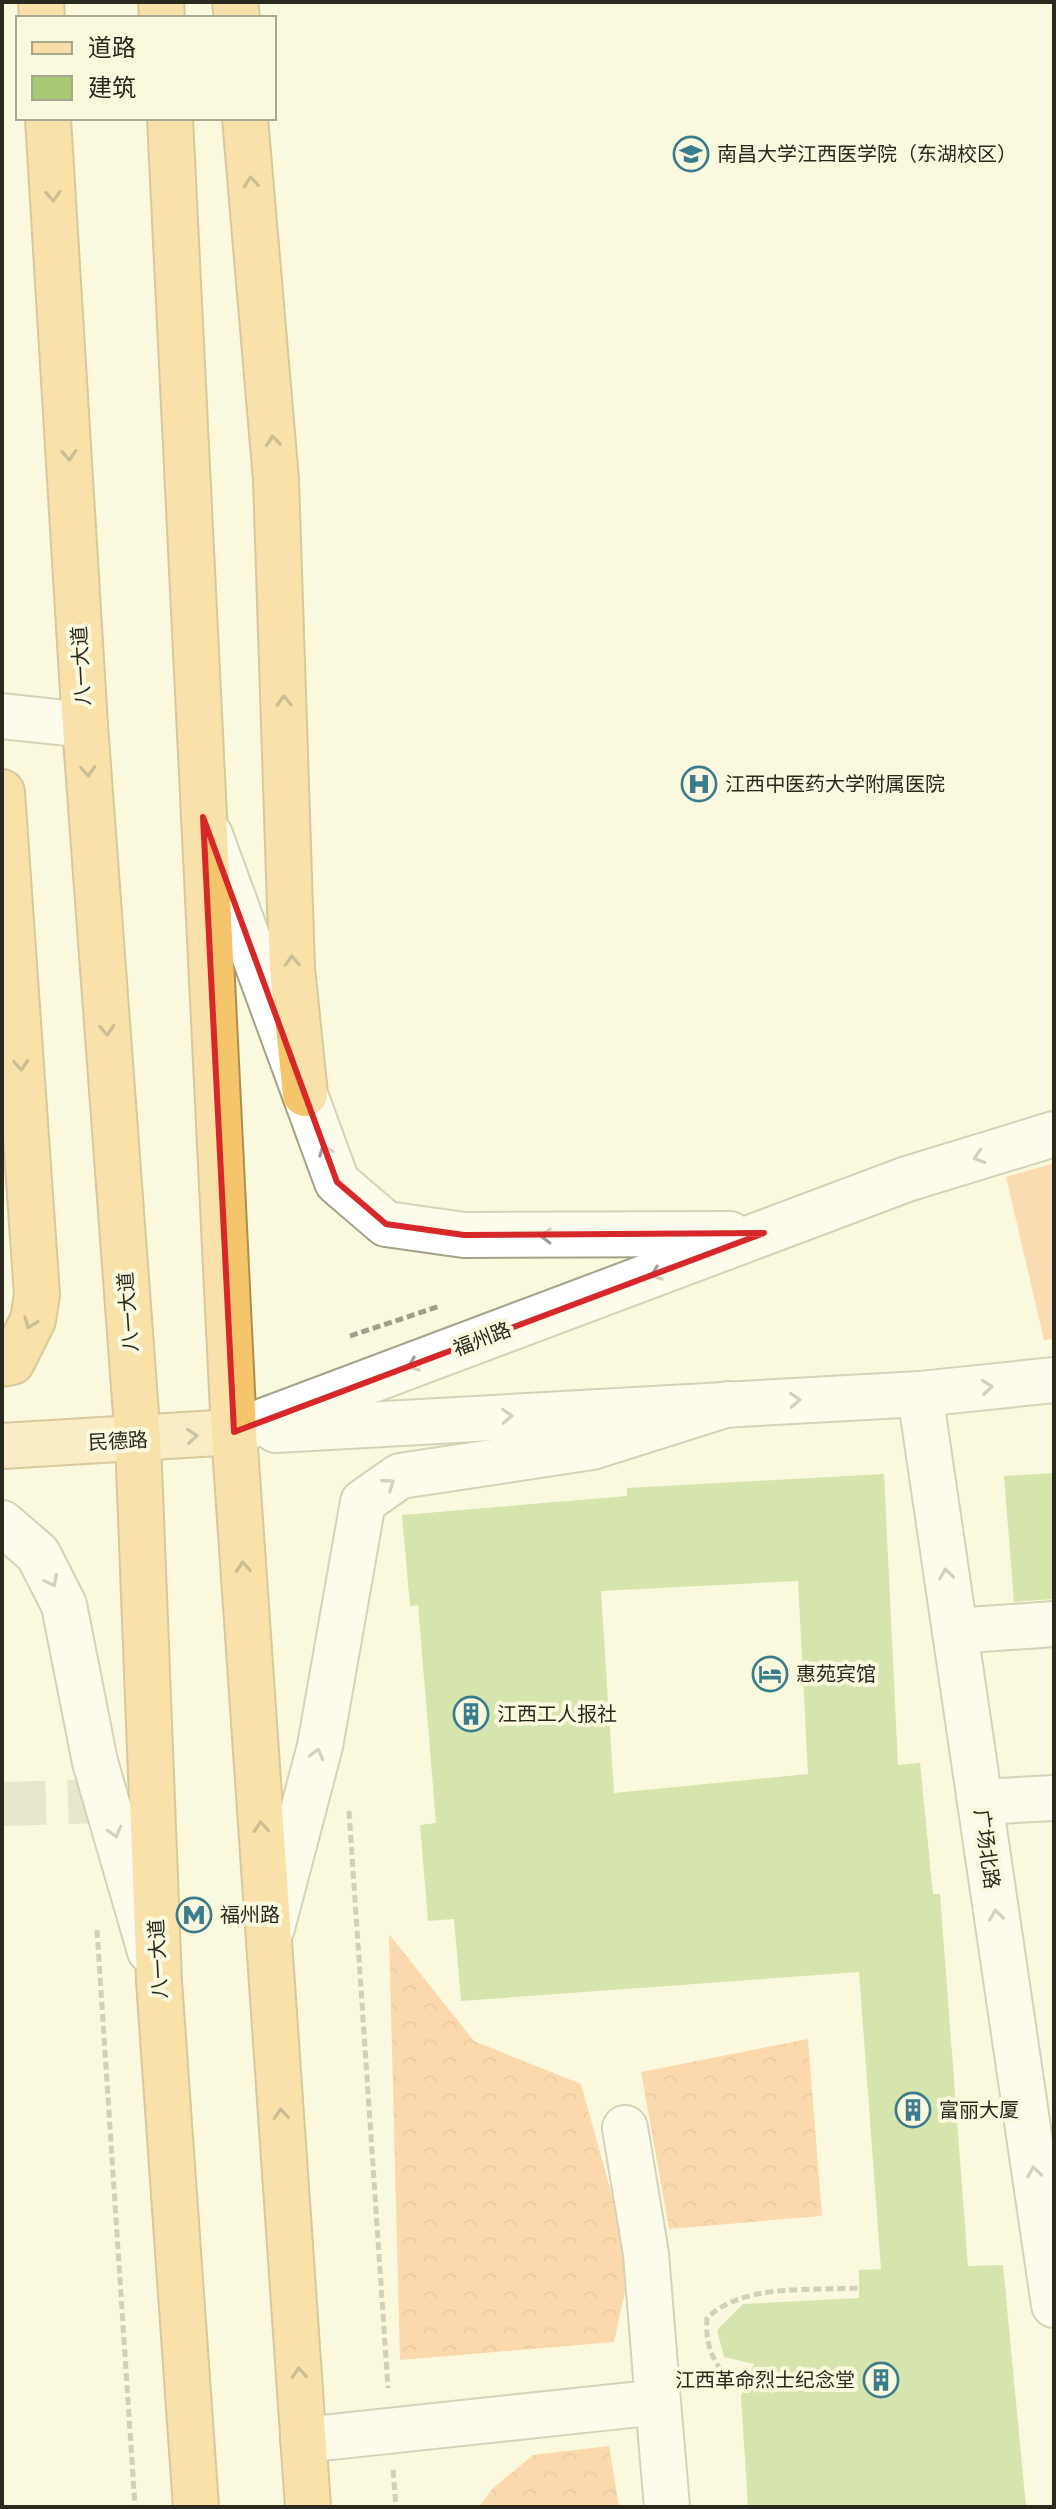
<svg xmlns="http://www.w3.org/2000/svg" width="1056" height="2509" viewBox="0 0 1056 2509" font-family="Helvetica,'Noto Sans SC',sans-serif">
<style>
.forest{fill:url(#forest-crowns)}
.park{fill:#fbb77c}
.building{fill:#a9ca74;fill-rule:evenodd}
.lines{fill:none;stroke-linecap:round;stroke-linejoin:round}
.minor-tunnel{stroke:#d1cfb7;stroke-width:44;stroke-dasharray:44 22;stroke-linecap:butt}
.minor-casing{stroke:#a4a389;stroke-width:48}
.major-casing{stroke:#ad8e4f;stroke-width:48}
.highway-casing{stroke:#ad8e4f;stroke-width:48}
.path{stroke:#9f9e8a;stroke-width:5;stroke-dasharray:8 4;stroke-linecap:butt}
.minor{stroke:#fff;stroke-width:44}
.major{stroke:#f8dca6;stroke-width:44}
.highway{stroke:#f4c56a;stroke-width:44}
.oneway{stroke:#8e7744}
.oneway2{stroke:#9f9f9a}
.oneway3{stroke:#908262}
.marked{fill:none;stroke:#d62828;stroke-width:6;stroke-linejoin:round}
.labels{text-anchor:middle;stroke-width:8;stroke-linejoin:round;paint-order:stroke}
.poi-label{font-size:20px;fill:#29291e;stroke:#fbf9dd;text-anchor:start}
.street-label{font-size:20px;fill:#29291e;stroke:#fbf9dd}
</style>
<defs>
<pattern id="forest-crowns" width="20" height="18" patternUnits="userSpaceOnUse" patternTransform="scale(2)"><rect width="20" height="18" fill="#fcb272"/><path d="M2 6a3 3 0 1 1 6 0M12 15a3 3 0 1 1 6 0" fill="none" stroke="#d89962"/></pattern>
</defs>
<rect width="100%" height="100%" fill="#fbf9dd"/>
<!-- forest -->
<g class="forest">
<path d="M 389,1934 L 474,2041 L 581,2084 L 631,2264 L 614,2342 L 400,2360 Z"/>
<path d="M 808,2039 L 822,2216 L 669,2229 L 641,2072 Z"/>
<path d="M 609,2446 L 619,2507 L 479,2507 L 493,2488 L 533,2455 Z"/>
</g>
<!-- park -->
<path class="park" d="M 1054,1163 L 1054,1339 L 1044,1340 L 1006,1177 Z"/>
<!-- building -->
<g class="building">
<path d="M 1054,1473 L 1054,1599 L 1014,1602 L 1004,1476 Z"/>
<path d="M 884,1474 L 898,1765 L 920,1763 L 933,1894 L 940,1894 L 968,2266 L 1003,2265 L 1026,2507 L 748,2507 L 741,2396 L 754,2364 L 724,2357 L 717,2330 L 743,2304 L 859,2298 L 859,2270 L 881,2269 L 859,1972 L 461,2001 L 454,1919 L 428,1921 L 420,1825 L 436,1823 L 418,1605 L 410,1606 L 402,1515 L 627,1496 L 627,1488 ZM 798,1581 L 808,1774 L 614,1793 L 601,1591 Z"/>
</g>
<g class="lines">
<!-- minor-tunnel -->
<path class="minor-tunnel" d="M 2,1804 L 106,1801"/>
<!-- minor casing -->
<g class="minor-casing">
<g id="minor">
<path d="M 2,716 L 85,725"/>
<path d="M 210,835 L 337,1182 L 386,1224 L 464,1235 L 730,1234"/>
<path d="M 920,1394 L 1054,2305"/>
<path d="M 276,1430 L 920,1394 L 1054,1380"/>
<path d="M 234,1432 L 907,1179 L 1054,1134"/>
<path d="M 2,1523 L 38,1554 L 64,1605 L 95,1762 L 150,1951"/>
<path d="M 955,1631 L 1054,1624"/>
<path d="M 980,1802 L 1054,1798"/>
<path d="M 272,1928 L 320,1746 L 363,1502 L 400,1476 L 592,1447 L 728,1404"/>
<path d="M 658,2402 L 667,2507"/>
<path d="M 303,2440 L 658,2402 L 646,2254 L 625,2128"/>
</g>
</g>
<!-- major casing -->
<g class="major-casing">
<path id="major" d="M 2,1446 L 234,1432"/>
</g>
<!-- highway casing -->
<g class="highway-casing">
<g id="highway">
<path d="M 41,2 L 42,18"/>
<path d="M 161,2 L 162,18"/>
<path d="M 235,2 L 237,18"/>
<path d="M 48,118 L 85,725 L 138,1441 L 159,1981 L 196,2507"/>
<path d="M 170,118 L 234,1432 L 308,2507"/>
<path d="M 245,118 L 276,480 L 292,968 L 305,1094"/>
<path d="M 2,792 L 37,1295 L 33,1320 L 12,1362 L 2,1364"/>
</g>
</g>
<!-- path -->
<g class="path">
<path d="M 350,1336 L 440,1306"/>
<path d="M 349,1811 L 388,2388"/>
<path d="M 97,1930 L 135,2507"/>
<path d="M 728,2380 C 712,2359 705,2344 707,2318 C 743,2283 811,2291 859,2288"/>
<path d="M 393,2470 L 396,2507"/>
</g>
<!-- minor -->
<use href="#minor" class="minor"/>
<!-- major -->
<use href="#major" class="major"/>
<!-- highway -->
<use href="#highway" class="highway"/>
</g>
<!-- one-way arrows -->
<defs><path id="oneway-chevron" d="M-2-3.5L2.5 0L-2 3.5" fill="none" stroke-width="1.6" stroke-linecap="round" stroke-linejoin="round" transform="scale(2)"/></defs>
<g class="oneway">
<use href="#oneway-chevron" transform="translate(251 182) rotate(-95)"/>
<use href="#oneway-chevron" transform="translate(53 196) rotate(87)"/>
<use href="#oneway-chevron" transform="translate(273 441) rotate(-95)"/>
<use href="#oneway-chevron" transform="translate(69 455) rotate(87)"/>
<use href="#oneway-chevron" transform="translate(284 701) rotate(-92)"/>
<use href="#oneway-chevron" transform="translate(88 771) rotate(86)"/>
<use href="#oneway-chevron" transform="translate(292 961) rotate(-93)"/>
<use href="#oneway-chevron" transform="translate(107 1030) rotate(86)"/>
<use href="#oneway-chevron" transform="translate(21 1065) rotate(86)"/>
<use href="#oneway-chevron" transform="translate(30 1323) rotate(110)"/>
<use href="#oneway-chevron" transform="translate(243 1567) rotate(-94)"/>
<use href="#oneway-chevron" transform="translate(261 1827) rotate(-94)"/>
<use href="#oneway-chevron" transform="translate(281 2114) rotate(-94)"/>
<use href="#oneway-chevron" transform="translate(299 2373) rotate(-94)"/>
</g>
<g class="oneway2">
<use href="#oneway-chevron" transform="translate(325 1150) rotate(-110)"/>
<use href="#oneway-chevron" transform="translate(979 1157) rotate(163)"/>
<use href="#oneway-chevron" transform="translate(546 1236) rotate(-179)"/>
<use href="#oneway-chevron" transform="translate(656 1274) rotate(159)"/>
<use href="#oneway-chevron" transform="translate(413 1365) rotate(159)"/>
<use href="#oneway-chevron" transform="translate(987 1387) rotate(-6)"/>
<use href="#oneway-chevron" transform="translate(795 1400) rotate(-3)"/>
<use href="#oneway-chevron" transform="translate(507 1416) rotate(-3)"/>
<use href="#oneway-chevron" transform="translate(389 1484) rotate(-35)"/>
<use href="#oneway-chevron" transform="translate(946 1574) rotate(-98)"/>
<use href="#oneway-chevron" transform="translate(52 1581) rotate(63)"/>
<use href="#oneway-chevron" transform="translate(317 1754) rotate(-76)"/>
<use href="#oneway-chevron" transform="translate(115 1832) rotate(74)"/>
<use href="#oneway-chevron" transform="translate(996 1915) rotate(-98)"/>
<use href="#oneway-chevron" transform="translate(1034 2172) rotate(-98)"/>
</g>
<use class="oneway3" href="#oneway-chevron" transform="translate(192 1436) rotate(-5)"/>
<!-- marked area -->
<path d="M0 0H1056V2509H0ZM 203,817 L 337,1182 L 386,1224 L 464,1235 L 764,1233 L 234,1432 Z" fill="#fbf9dd" fill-opacity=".55" fill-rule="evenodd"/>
<path class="marked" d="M 203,817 L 337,1182 L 386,1224 L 464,1235 L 764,1233 L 234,1432 Z"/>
<!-- icons -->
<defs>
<g id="university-ring" transform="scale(1.8)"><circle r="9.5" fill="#fbf9dd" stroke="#397d8c" stroke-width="1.5"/><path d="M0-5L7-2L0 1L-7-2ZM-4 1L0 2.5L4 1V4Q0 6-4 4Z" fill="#397d8c"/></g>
<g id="hospital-ring" transform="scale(1.8)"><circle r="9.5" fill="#fbf9dd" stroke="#397d8c" stroke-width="1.5"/><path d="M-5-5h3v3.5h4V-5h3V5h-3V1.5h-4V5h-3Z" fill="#397d8c"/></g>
<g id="hotel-ring" transform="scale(1.8)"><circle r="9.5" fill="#fbf9dd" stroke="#397d8c" stroke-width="1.5"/><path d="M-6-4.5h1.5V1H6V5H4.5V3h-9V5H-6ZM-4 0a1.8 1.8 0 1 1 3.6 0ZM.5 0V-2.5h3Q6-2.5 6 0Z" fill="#397d8c"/></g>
<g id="building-ring" transform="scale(1.8)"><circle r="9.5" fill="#fbf9dd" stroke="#397d8c" stroke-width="1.5"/><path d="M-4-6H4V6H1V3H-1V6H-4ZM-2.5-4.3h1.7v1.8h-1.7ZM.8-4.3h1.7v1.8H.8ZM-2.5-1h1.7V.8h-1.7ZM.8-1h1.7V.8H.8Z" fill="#397d8c"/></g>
<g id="metro-ring" transform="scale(1.8)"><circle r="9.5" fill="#fbf9dd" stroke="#397d8c" stroke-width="1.5"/><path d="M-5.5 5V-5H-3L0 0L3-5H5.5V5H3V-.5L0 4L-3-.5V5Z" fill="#397d8c"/></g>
</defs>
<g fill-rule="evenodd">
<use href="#university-ring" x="691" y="154"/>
<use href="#hospital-ring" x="699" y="784"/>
<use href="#hotel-ring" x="770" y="1674"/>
<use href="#building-ring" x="471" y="1714"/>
<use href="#metro-ring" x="194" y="1915"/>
<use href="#building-ring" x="913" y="2110"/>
<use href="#building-ring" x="881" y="2380"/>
</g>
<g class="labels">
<!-- poi labels -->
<g class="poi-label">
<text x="717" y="161">南昌大学江西医学院（东湖校区）</text>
<text x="725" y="791">江西中医药大学附属医院</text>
<text x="796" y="1681">惠苑宾馆</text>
<text x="497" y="1721">江西工人报社</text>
<text x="220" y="1922">福州路</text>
<text x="939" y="2117">富丽大厦</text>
<text x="855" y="2387" text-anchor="end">江西革命烈士纪念堂</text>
</g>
<!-- street labels -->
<g class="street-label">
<text transform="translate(81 666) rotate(-93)" y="7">八一大道</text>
<text transform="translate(128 1312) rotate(-94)" y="7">八一大道</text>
<text transform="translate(482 1339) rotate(-21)" y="7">福州路</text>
<text transform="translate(118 1441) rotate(-3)" y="7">民德路</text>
<text transform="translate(987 1849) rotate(82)" y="7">广场北路</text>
<text transform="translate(158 1959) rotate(-93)" y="7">八一大道</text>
</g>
</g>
<!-- border -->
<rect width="1056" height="2509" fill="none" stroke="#29291e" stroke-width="8"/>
<!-- legend -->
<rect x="16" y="16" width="260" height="104" fill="#fbf9dd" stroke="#a7a691" stroke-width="2"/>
<rect x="32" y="42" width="40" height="12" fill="#f8dca6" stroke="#a7a691" stroke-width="2"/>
<text x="88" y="56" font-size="24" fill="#29291e">道路</text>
<rect x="32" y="76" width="40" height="24" fill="#a9ca74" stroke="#a7a691" stroke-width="2"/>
<text x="88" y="96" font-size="24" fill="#29291e">建筑</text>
</svg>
